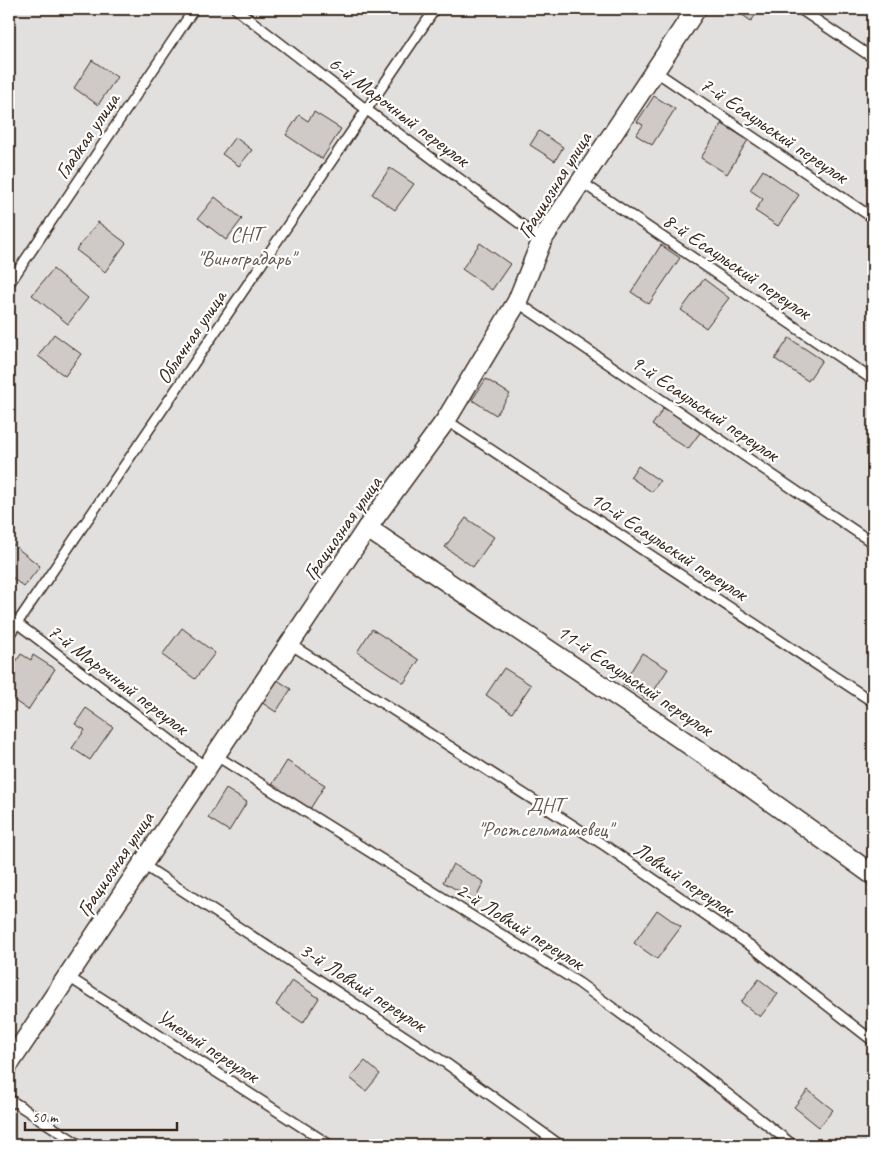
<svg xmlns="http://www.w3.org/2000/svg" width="882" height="1154" viewBox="0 0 882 1154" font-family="Caveat,sans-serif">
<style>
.green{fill:#e2e0de;stroke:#8e857e}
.building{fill:#cfcac7;stroke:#3b2a1e}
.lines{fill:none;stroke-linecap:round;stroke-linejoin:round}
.service-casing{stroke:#3b2a1e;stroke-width:12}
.minor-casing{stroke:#3b2a1e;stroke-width:22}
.service{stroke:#fff;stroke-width:9}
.minor{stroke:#fff;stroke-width:19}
.labels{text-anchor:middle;stroke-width:4.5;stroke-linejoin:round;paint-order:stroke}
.street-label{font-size:21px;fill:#3b2a1e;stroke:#fff}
.park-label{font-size:21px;fill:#65584e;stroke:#fff}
</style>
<rect width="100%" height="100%" fill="#fff"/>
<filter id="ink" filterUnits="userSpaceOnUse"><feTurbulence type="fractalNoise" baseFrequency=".02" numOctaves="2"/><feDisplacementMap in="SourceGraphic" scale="10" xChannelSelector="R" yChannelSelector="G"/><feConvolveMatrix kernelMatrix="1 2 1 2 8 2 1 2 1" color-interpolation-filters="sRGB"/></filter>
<g filter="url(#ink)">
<!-- green -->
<rect class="green" x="9" y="9" width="864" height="1136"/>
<!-- building -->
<g class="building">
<path d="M 734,9 L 760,9 L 751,21 Z"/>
<path d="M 92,60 L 117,77 L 98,105 L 74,88 Z"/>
<path d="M 654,96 L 675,109 L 652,145 L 636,135 L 643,125 L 637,122 Z"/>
<path d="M 314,112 L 341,129 L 322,159 L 286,135 L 299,115 L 308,121 Z"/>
<path d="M 722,124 L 748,140 L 727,174 L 701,158 Z"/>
<path d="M 539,131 L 563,147 L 555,161 L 530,145 Z"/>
<path d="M 235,137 L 252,150 L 239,166 L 222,154 Z"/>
<path d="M 390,168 L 414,184 L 395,210 L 372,194 Z"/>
<path d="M 873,168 L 873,183 L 866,178 Z"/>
<path d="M 763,170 L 799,195 L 778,226 L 755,211 L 763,199 L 750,190 Z"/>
<path d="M 215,197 L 242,219 L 226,240 L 198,218 Z"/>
<path d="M 98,222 L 126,243 L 105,272 L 76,250 Z"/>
<path d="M 480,243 L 510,264 L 492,290 L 462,269 Z"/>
<path d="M 661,245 L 680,258 L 649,304 L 631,292 Z"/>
<path d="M 53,269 L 88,298 L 68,324 L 32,295 Z"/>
<path d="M 704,279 L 729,298 L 706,328 L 681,310 Z"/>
<path d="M 54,334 L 81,354 L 65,376 L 38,356 Z"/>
<path d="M 789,338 L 822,360 L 808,381 L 775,359 Z"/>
<path d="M 486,379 L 510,394 L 496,415 L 472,400 Z"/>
<path d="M 666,405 L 702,430 L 688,449 L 652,425 Z"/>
<path d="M 638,466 L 660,481 L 652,492 L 630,477 Z"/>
<path d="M 466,518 L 494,537 L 473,567 L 445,547 Z"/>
<path d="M 12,544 L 40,566 L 24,587 L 10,576 L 9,578 L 9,548 Z"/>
<path d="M 182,628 L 215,653 L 195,679 L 162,655 Z"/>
<path d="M 372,629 L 419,660 L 404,683 L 357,652 Z"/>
<path d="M 642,653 L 668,669 L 648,700 L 623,684 Z"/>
<path d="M 21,654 L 31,660 L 33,655 L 55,669 L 28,710 L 9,697 L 9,672 Z"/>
<path d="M 504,668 L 531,685 L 512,713 L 486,695 Z"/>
<path d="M 273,677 L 291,689 L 276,712 L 258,700 Z"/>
<path d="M 86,708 L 113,727 L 90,760 L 72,748 L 85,730 L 75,724 Z"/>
<path d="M 287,761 L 325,785 L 310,809 L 272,785 Z"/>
<path d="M 226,789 L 247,802 L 229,831 L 208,818 Z"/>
<path d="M 453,864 L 484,882 L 475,900 L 443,882 Z"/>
<path d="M 9,865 L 16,870 L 9,879 Z"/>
<path d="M 657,910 L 681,927 L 657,959 L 634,943 Z"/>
<path d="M 759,979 L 778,994 L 760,1017 L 741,1002 Z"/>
<path d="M 292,980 L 319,998 L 303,1023 L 276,1005 Z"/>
<path d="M 365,1061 L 380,1074 L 366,1091 L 350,1078 Z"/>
<path d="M 808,1090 L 833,1110 L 819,1127 L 794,1107 Z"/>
</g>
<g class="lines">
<!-- service casing -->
<g class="service-casing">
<g id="service">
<path d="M 236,9 L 367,110 L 542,240"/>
<path d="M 800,9 L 873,58"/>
<path d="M 655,71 L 873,218"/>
<path d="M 580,181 L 873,380"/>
<path d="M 9,284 L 194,9"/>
<path d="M 517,302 L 873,543"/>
<path d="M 446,420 L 873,702"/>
<path d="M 9,617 L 207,768"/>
<path d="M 9,635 L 435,9"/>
<path d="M 290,644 L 607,847 L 751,946 L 873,1041"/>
<path d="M 215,755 L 579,983 L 688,1063 L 793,1145"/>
<path d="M 142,864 L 447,1064 L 560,1145"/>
<path d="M 67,976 L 330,1145"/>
<path d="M 9,1099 L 80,1145"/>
</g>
</g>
<!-- minor casing -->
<g class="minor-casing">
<g id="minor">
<path d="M 367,528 L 724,768 L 873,875"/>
<path d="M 9,1064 L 367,528 L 446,420 L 517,302 L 542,240 L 696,9"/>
</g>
</g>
<!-- service -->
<use href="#service" class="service"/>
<!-- minor -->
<use href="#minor" class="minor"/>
</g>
</g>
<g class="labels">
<!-- street labels -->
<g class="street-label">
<text transform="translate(399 111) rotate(37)" y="7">6-й Марочный переулок</text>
<text transform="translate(774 130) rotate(34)" y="7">7-й Есаульский переулок</text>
<text transform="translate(87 136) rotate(-56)" y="7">Гладкая улица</text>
<text transform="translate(554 185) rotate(-58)" y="7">Грациозная улица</text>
<text transform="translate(737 266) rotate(34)" y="7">8-й Есаульский переулок</text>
<text transform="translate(191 337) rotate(-56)" y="7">Облачная улица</text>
<text transform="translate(705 408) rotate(34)" y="7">9-й Есаульский переулок</text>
<text transform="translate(342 528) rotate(-55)" y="7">Грациозная улица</text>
<text transform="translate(669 546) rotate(33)" y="7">10-й Есаульский переулок</text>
<text transform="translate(118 679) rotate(37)" y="7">7-й Марочный переулок</text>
<text transform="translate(635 680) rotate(34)" y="7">11-й Есаульский переулок</text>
<text transform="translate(115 864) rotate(-56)" y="7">Грациозная улица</text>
<text transform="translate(684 879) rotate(34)" y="7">Ловкий переулок</text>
<text transform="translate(520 926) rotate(32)" y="7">2-й Ловкий переулок</text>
<text transform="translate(363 987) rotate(33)" y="7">3-й Ловкий переулок</text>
<text transform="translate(208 1046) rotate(33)" y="7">Умелый переулок</text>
</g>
<!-- park labels -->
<g class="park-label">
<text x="246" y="241">СНТ<tspan x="246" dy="24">"Виноградарь"</tspan></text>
<text x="545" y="812">ДНТ<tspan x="545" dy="24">"Ростсельмашевец"</tspan></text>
</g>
</g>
<!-- margin -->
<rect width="882" height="1154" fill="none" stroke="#fff" stroke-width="30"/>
<rect x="15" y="15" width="852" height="1124" fill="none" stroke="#3b2a1e" stroke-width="2" filter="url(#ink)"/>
<!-- scale -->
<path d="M25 1122v8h152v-8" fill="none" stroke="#3b2a1e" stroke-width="2.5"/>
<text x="32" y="1122" font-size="15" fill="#3b2a1e" stroke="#ffffff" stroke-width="4" paint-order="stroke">50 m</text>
</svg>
